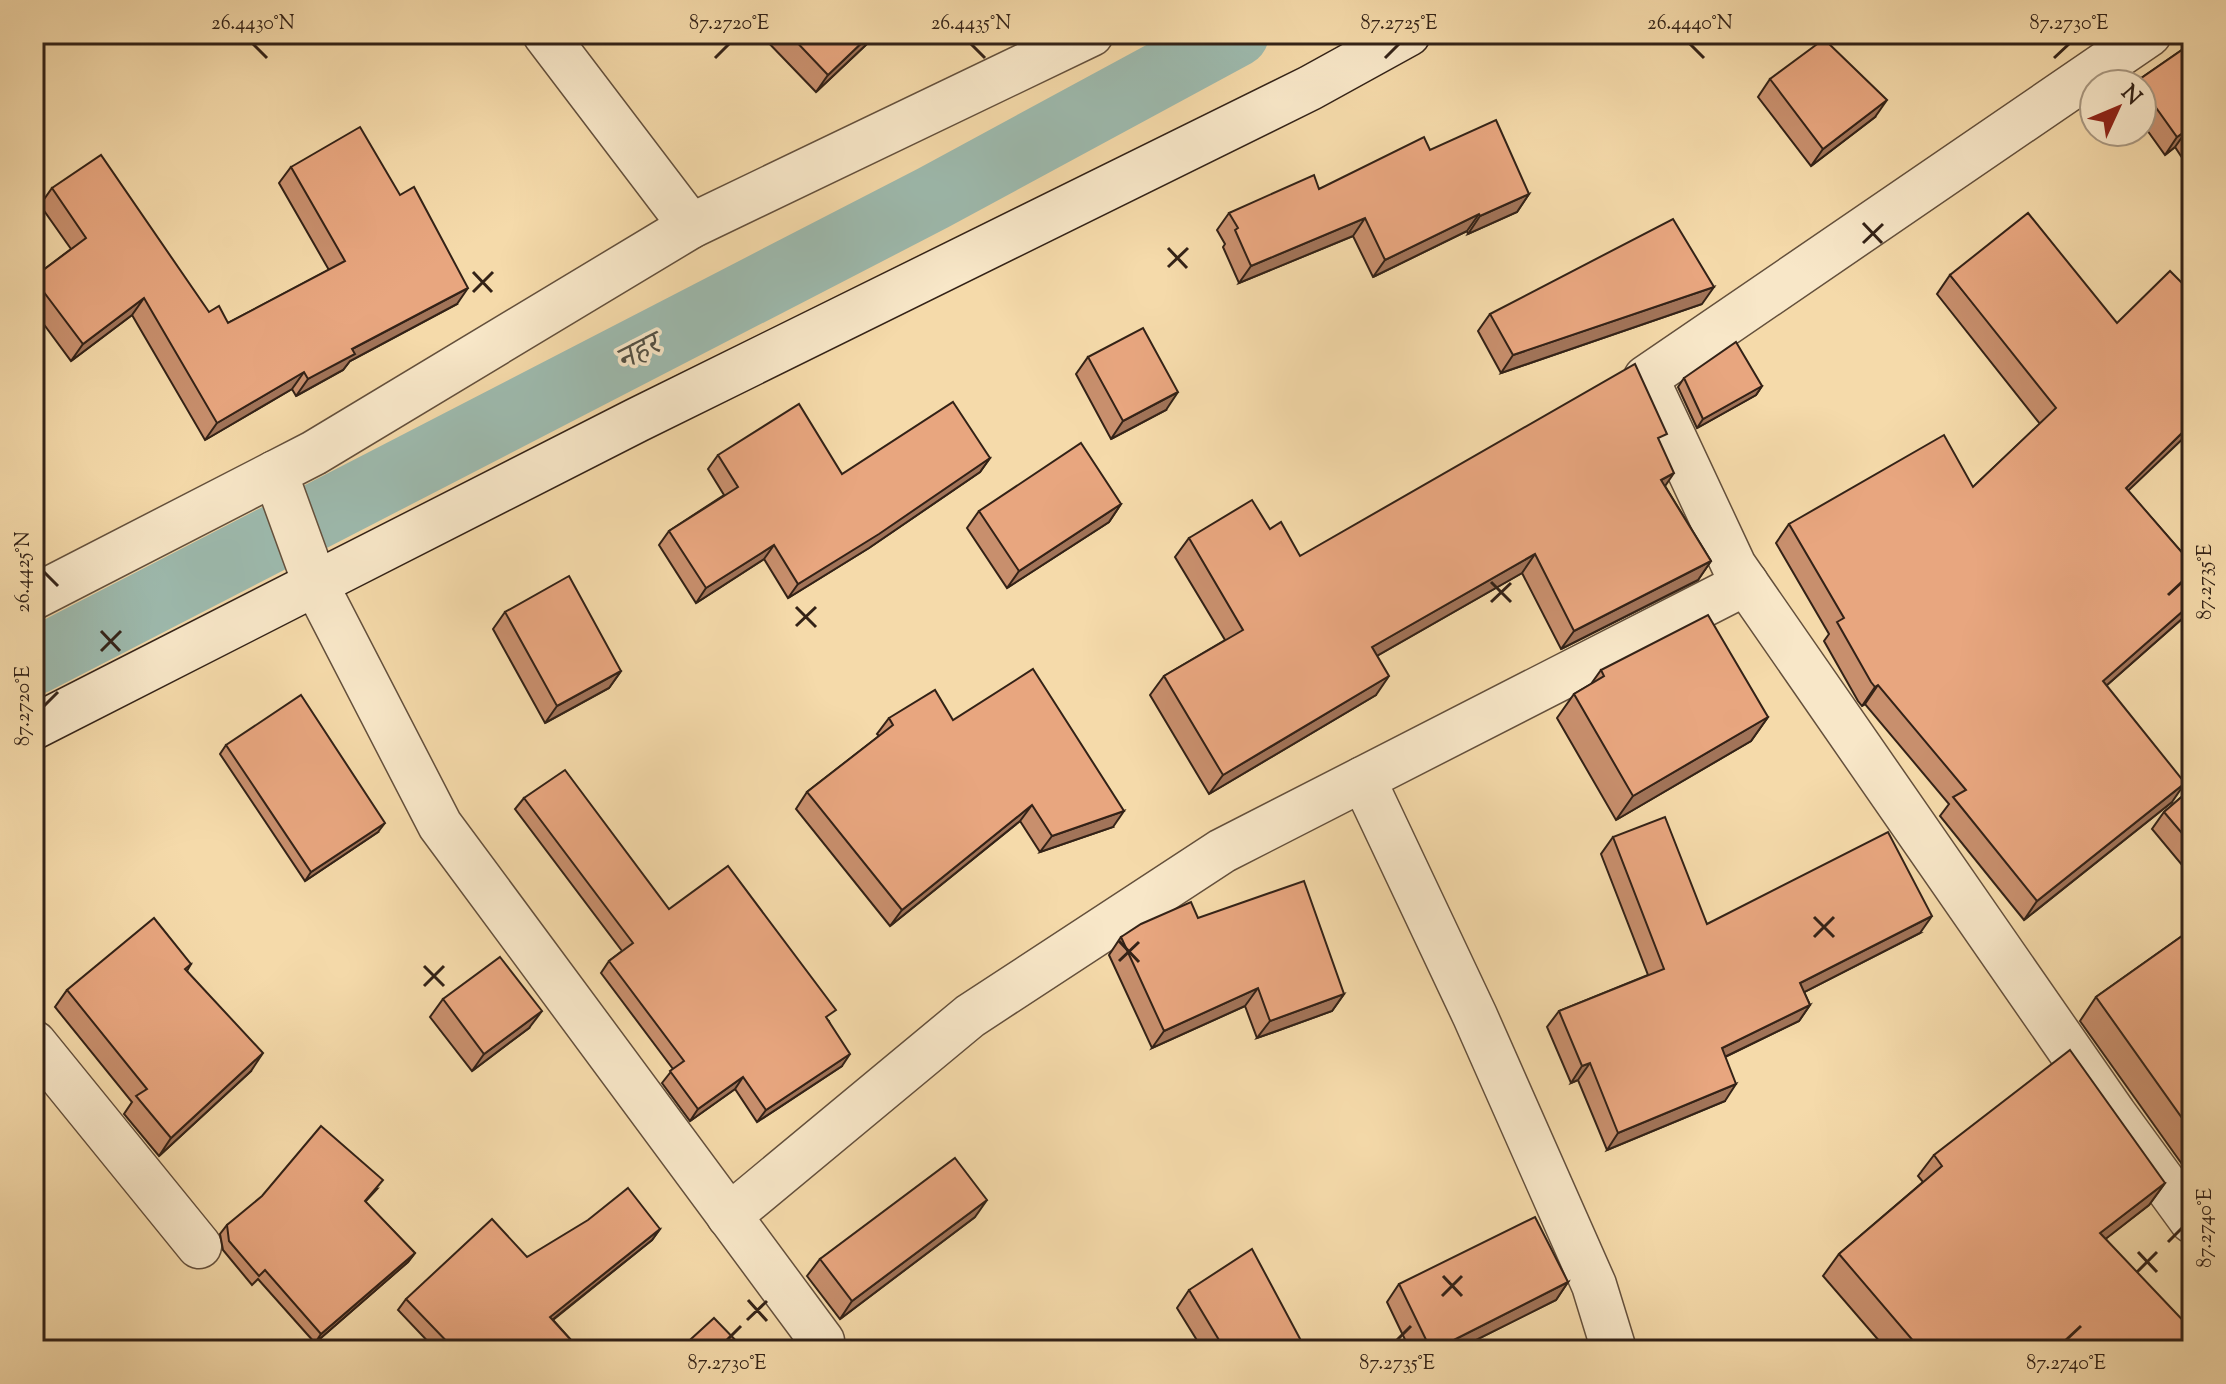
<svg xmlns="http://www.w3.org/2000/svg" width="2226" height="1384" viewBox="0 0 2226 1384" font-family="'Sorts Mill Goudy','Noto Serif Devanagari',serif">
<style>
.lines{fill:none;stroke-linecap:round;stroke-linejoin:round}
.canal{stroke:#9dbaae;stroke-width:66}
.street-casing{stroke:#64503c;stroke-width:47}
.secondary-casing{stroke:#332217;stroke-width:47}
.street{stroke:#f8e7c8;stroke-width:44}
.secondary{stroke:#f8e7c8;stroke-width:44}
.wall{fill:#c88f6d;stroke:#332217;stroke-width:2}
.shaded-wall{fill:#a27459;stroke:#332217;stroke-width:2}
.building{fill:#e8a67f;stroke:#332217;stroke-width:2}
.ticks{fill:none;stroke:#332217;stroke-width:3}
.labels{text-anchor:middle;stroke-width:7;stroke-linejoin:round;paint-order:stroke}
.water-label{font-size:32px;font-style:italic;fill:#535044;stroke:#f8e7c8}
.neatline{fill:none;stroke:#332217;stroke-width:3}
.ticks-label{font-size:20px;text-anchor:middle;fill:#332217}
</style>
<rect width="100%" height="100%" fill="#f5daaa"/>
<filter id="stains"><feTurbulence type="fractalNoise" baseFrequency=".0025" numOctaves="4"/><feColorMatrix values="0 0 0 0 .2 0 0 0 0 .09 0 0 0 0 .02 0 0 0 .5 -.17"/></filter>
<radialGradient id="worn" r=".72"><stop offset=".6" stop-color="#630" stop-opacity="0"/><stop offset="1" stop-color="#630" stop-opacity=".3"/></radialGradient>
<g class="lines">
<!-- canal -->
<path class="canal" d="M 34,662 L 933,198 L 1236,34"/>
<!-- street casing -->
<g class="street-casing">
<g id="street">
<path d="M 545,34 L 691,226"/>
<path d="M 2149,34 L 1646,378 L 1734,566 L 2114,1114 L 2192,1221"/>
<path d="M 275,473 L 315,583 L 440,825 L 822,1341"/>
<path d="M 34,597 L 314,453 L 691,226 L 1091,34"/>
<path d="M 1363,779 L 1475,1016 L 1594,1285 L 1614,1350"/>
<path d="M 34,1043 L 199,1246"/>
<path d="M 729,1216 L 970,1016 L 1222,851 L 1746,583"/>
</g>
</g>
<!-- secondary casing -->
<g class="secondary-casing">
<path id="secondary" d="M 34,727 L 637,420 L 1310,88 L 1408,34"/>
</g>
<!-- street -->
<use href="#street" class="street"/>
<!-- secondary -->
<use href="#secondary" class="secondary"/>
</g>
<!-- wall -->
<g class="wall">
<path d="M 763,34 L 875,34 L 870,41 L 816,92 L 762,36 Z"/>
<path d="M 2192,43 L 2192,173 L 2175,147 L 2165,155 L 2142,123 L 2142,84 L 2135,84 L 2137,81 Z"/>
<path d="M 1770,79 L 1875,117 L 1811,166 L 1758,97 Z"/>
<path d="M 1430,150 L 1529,194 L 1517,212 L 1468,234 L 1467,231 L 1373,277 L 1353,236 L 1239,283 L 1223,247 L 1225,244 L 1217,230 L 1229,213 L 1319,189 Z"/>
<path d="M 291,167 L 457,304 L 350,361 L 343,370 L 296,396 L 292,389 L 205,440 L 132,315 L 71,361 L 34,311 L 34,277 L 71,249 L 40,205 L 52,188 L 209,312 L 228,323 L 329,270 L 279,183 Z"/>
<path d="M 1950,275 L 2128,491 L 2192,564 L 2192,610 L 2106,686 L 2172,802 L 2024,920 L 1940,816 L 1949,804 L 1865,704 L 1862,706 L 1858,701 L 1824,641 L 1829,634 L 1776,543 L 1789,524 L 1973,487 L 2040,424 L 1937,294 Z"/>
<path d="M 1702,304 L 1501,373 L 1478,331 L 1490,314 Z"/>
<path d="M 1088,357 L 1166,410 L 1111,439 L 1076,374 Z"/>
<path d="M 1684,378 L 1762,386 L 1756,395 L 1697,428 L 1678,387 Z"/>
<path d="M 1660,443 L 1665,486 L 1711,561 L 1698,580 L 1561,649 L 1522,573 L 1377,656 L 1376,695 L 1209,794 L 1150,695 L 1164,676 L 1225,640 L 1175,557 L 1189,538 L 1270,529 L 1300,556 Z"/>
<path d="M 718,455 L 842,474 L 990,458 L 980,472 L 869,548 L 788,598 L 764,559 L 696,603 L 659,545 L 669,531 L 724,495 L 708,469 Z"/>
<path d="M 1121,504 L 1109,522 L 1007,588 L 967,528 L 979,511 Z"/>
<path d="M 505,612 L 621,671 L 609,688 L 545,723 L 493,629 Z"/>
<path d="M 1601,670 L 1768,717 L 1751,741 L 1616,820 L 1557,718 L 1574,694 L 1591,684 Z"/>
<path d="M 889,718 L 953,720 L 1113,827 L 1040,852 L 1020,821 L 890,926 L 796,809 L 807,792 L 879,736 L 877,734 Z"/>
<path d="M 226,745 L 378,832 L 305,881 L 220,754 Z"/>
<path d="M 2192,788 L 2192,877 L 2152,829 L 2164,812 Z"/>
<path d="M 524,798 L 669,909 L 829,1021 L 842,1066 L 757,1122 L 735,1089 L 690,1121 L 662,1083 L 673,1069 L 601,973 L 609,961 L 622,951 L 515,809 Z"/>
<path d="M 1613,837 L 1707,924 L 1920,933 L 1804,992 L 1810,1005 L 1799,1021 L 1725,1057 L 1725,1101 L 1607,1150 L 1578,1080 L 1571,1083 L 1547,1027 L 1559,1011 L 1648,975 L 1601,854 Z"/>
<path d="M 1198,918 L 1344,994 L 1332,1011 L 1257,1038 L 1245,1006 L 1152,1048 L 1109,955 L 1121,937 Z"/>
<path d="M 2192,929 L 2192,1172 L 2189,1174 L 2080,1021 L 2096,997 Z"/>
<path d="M 191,964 L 187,971 L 251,1071 L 159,1156 L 124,1114 L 132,1102 L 55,1007 L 67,990 Z"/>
<path d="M 443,999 L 529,1028 L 472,1071 L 430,1017 Z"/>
<path d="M 1934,1155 L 2165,1183 L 2149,1205 L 2105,1239 L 2192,1350 L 1887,1350 L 1823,1276 L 1839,1254 L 1923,1182 L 1918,1176 Z"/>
<path d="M 377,1189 L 365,1202 L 415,1253 L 408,1262 L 315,1343 L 258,1279 L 252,1285 L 223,1250 L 220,1234 L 227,1225 Z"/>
<path d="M 975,1217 L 840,1319 L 807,1276 L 820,1259 Z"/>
<path d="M 660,1229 L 652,1240 L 553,1320 L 580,1350 L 436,1350 L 398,1310 L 406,1299 L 527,1257 Z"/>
<path d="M 1568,1282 L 1556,1300 L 1456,1350 L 1410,1350 L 1387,1302 L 1399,1284 Z"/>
<path d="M 1189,1290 L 1306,1350 L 1203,1350 L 1177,1308 Z"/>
</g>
<!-- shaded-wall -->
<g class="shaded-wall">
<path d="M 871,34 L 875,34 L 870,41 L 816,92 L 828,75 Z"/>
<path d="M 1887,100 L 1875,117 L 1811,166 L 1823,149 Z"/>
<path d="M 2187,130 L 2175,147 L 2165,155 L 2177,137 Z"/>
<path d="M 1529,194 L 1517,212 L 1468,234 L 1480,216 Z"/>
<path d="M 1479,214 L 1467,231 L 1373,277 L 1385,260 Z"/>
<path d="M 1365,218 L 1353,236 L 1239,283 L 1251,266 Z"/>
<path d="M 1714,287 L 1702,304 L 1501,373 L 1513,355 Z"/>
<path d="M 468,288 L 457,304 L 350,361 L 343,370 L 296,396 L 308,379 L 352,349 Z"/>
<path d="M 144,298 L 132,315 L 71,361 L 83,344 Z"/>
<path d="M 304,372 L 292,389 L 205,440 L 217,423 Z"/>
<path d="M 1762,386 L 1756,395 L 1697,428 L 1703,419 Z"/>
<path d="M 1178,392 L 1166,410 L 1111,439 L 1123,421 Z"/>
<path d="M 2192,423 L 2192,430 L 2112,506 L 2126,488 Z"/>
<path d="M 990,458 L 980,472 L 869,548 L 788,598 L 798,584 Z"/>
<path d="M 1674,473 L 1661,492 L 1661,480 Z"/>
<path d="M 1121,504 L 1109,522 L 1007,588 L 1019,571 Z"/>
<path d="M 774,545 L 764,559 L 696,603 L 706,588 Z"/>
<path d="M 1535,554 L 1522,573 L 1359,666 L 1372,647 Z"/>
<path d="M 1711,561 L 1698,580 L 1561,649 L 1574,631 Z"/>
<path d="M 2192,603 L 2192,610 L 2090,700 L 2103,681 Z"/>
<path d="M 621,671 L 609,688 L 545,723 L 557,706 Z"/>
<path d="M 1389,676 L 1376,695 L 1209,794 L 1223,775 Z"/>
<path d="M 1878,685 L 1865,704 L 1862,706 L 1875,687 Z"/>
<path d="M 1768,717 L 1751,741 L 1616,820 L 1633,796 Z"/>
<path d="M 2185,783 L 2172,802 L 2024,920 L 2037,901 Z"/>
<path d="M 1032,805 L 1020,821 L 890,926 L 902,910 Z"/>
<path d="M 1124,811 L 1113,827 L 1040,852 L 1052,836 Z"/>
<path d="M 385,823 L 378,832 L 305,881 L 311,872 Z"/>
<path d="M 1932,916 L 1920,933 L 1789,1000 L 1800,983 Z"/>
<path d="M 1258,988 L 1245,1006 L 1152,1048 L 1164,1031 Z"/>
<path d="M 1344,994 L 1332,1011 L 1257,1038 L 1270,1021 Z"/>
<path d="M 1810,1005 L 1799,1021 L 1710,1064 L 1722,1048 Z"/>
<path d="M 542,1011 L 529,1028 L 472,1071 L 484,1054 Z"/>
<path d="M 263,1053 L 251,1071 L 159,1156 L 171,1138 Z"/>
<path d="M 850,1054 L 842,1066 L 757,1122 L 766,1110 Z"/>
<path d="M 1590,1063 L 1578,1080 L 1571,1083 L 1582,1066 Z"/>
<path d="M 743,1077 L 735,1089 L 690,1121 L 698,1109 Z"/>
<path d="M 1736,1084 L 1725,1101 L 1607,1150 L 1618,1133 Z"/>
<path d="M 2165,1183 L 2149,1205 L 2085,1255 L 2100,1233 Z"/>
<path d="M 987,1200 L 975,1217 L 840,1319 L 852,1301 Z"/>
<path d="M 660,1229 L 652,1240 L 542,1328 L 550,1317 Z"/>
<path d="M 415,1253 L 408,1262 L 315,1343 L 321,1334 Z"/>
<path d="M 1568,1282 L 1556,1300 L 1456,1350 L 1434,1350 Z"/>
</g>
<!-- building -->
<g class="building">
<path d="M 789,34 L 871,34 L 828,75 Z"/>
<path d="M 1824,39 L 1887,100 L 1823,149 L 1770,79 Z"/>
<path d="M 2192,43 L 2192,137 L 2187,130 L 2177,137 L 2142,88 L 2142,84 L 2139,84 L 2137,81 Z"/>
<path d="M 1496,120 L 1529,194 L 1480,216 L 1479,214 L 1385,260 L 1365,218 L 1251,266 L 1235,230 L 1238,228 L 1229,213 L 1314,175 L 1319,189 L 1424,137 L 1430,150 Z"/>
<path d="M 360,127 L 400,195 L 414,187 L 468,288 L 352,349 L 355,354 L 308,379 L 304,372 L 217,423 L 144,298 L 83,344 L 34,279 L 34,277 L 86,238 L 52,188 L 101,155 L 209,312 L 219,306 L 228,323 L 345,261 L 291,167 Z"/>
<path d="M 2028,213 L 2117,323 L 2170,271 L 2192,293 L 2192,423 L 2126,488 L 2192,564 L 2192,603 L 2103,681 L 2185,783 L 2037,901 L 1953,797 L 1966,790 L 1878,685 L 1875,687 L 1871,682 L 1837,622 L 1844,618 L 1789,524 L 1944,435 L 1973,487 L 2056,408 L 1950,275 Z"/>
<path d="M 1673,219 L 1714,287 L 1513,355 L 1490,314 Z"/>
<path d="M 1143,328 L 1178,392 L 1123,421 L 1088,357 Z"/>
<path d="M 1736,342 L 1762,386 L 1703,419 L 1684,378 Z"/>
<path d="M 1635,364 L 1667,434 L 1658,438 L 1674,473 L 1661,480 L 1711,561 L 1574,631 L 1535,554 L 1372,647 L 1389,676 L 1223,775 L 1164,676 L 1243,630 L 1189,538 L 1252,500 L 1270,529 L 1281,522 L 1300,556 Z"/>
<path d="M 953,402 L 990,458 L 879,534 L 798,584 L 774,545 L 706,588 L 669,531 L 738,487 L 718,455 L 799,404 L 842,474 Z"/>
<path d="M 1081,443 L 1121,504 L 1019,571 L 979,511 Z"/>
<path d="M 569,576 L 621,671 L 557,706 L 505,612 Z"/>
<path d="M 1708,615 L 1768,717 L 1633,796 L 1574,694 L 1604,676 L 1601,670 Z"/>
<path d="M 1033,669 L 1124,811 L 1052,836 L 1032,805 L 902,910 L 807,792 L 893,725 L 889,718 L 935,690 L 953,720 Z"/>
<path d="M 301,695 L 385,823 L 311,872 L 226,745 Z"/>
<path d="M 565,770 L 669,909 L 728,866 L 836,1010 L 826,1017 L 850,1054 L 766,1110 L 743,1077 L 698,1109 L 670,1071 L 684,1061 L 609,961 L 633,943 L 524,798 Z"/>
<path d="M 2192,788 L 2192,845 L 2164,812 Z"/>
<path d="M 1665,817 L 1707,924 L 1888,832 L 1932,916 L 1800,983 L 1810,1005 L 1722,1048 L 1736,1084 L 1618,1133 L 1590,1063 L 1582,1066 L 1559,1011 L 1664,969 L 1613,837 Z"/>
<path d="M 1304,881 L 1344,994 L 1270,1021 L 1258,988 L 1164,1031 L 1121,937 L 1141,924 L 1191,902 L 1198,918 Z"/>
<path d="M 154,918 L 191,964 L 185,969 L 263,1053 L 171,1138 L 136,1096 L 147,1089 L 67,990 Z"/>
<path d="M 2192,929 L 2192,1132 L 2096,997 Z"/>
<path d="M 500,957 L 542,1011 L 484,1054 L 443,999 Z"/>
<path d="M 2070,1050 L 2165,1183 L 2100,1233 L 2192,1330 L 2192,1350 L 1969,1350 L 1964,1343 L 1956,1350 L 1921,1350 L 1839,1254 L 1942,1166 L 1934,1155 Z"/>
<path d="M 321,1126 L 383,1180 L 365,1201 L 415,1253 L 321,1334 L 265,1270 L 259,1276 L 229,1241 L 227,1225 L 262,1196 Z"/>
<path d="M 955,1158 L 987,1200 L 852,1301 L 820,1259 Z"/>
<path d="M 628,1188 L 660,1229 L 550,1317 L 580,1350 L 455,1350 L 406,1299 L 492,1219 L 527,1257 L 588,1220 Z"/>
<path d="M 1535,1217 L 1568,1282 L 1434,1350 L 1431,1350 L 1399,1284 Z"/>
<path d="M 1252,1249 L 1306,1350 L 1225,1350 L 1189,1290 Z"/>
<path d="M 714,1318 L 745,1350 L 679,1350 Z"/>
</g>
<!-- ticks -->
<path class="ticks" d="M 253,44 L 267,58M 971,44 L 985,58M 1690,44 L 1704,58M 715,58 L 729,44M 1385,58 L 1399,44M 2054,58 L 2069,44M 1863,223 L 1882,243M 1863,243 L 1883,224M 1168,248 L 1187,268M 1168,267 L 1188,248M 473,272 L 492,292M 473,292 L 493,272M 44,572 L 58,586M 1491,582 L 1511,602M 2168,595 L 2182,582M 1491,602 L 1511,583M 796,607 L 816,627M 796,626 L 816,607M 101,631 L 120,651M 101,651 L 121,631M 44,706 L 58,692M 1814,917 L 1834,937M 1814,937 L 1834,917M 1119,941 L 1139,962M 1119,961 L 1139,942M 424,966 L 444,986M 424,986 L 444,966M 2168,1242 L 2182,1228M 2138,1252 L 2157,1272M 2137,1272 L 2157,1252M 1443,1276 L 1462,1296M 1442,1296 L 1462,1276M 748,1300 L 767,1321M 747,1320 L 767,1301M 727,1340 L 741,1326M 1397,1340 L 1411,1326M 2066,1340 L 2081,1326"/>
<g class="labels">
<!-- water labels -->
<g class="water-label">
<text transform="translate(637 351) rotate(-27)" y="11">नहर</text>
</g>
</g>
<!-- margin -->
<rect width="2226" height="1384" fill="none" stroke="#f5daaa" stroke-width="88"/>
<!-- north arrow -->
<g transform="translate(2118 108) rotate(46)"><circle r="38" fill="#f8e7c8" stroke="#a99881" stroke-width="2"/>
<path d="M0-6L14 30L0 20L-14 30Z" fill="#8f2418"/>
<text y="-12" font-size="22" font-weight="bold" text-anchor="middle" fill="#332217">N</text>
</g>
<rect x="44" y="44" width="2138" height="1296" class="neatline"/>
<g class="ticks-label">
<text x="253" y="29">26.4430°N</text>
<text x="729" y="29">87.2720°E</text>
<text x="971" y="29">26.4435°N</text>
<text x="1399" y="29">87.2725°E</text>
<text x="1690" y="29">26.4440°N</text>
<text x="2069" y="29">87.2730°E</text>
<text transform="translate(22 572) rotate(-90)" y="7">26.4425°N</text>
<text transform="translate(2204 582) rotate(-90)" y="7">87.2735°E</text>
<text transform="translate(22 706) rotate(-90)" y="7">87.2720°E</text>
<text transform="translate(2204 1228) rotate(-90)" y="7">87.2740°E</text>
<text x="727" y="1369">87.2730°E</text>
<text x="1397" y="1369">87.2735°E</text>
<text x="2066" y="1369">87.2740°E</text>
</g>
<rect width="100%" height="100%" filter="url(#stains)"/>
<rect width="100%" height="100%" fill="url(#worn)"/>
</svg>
